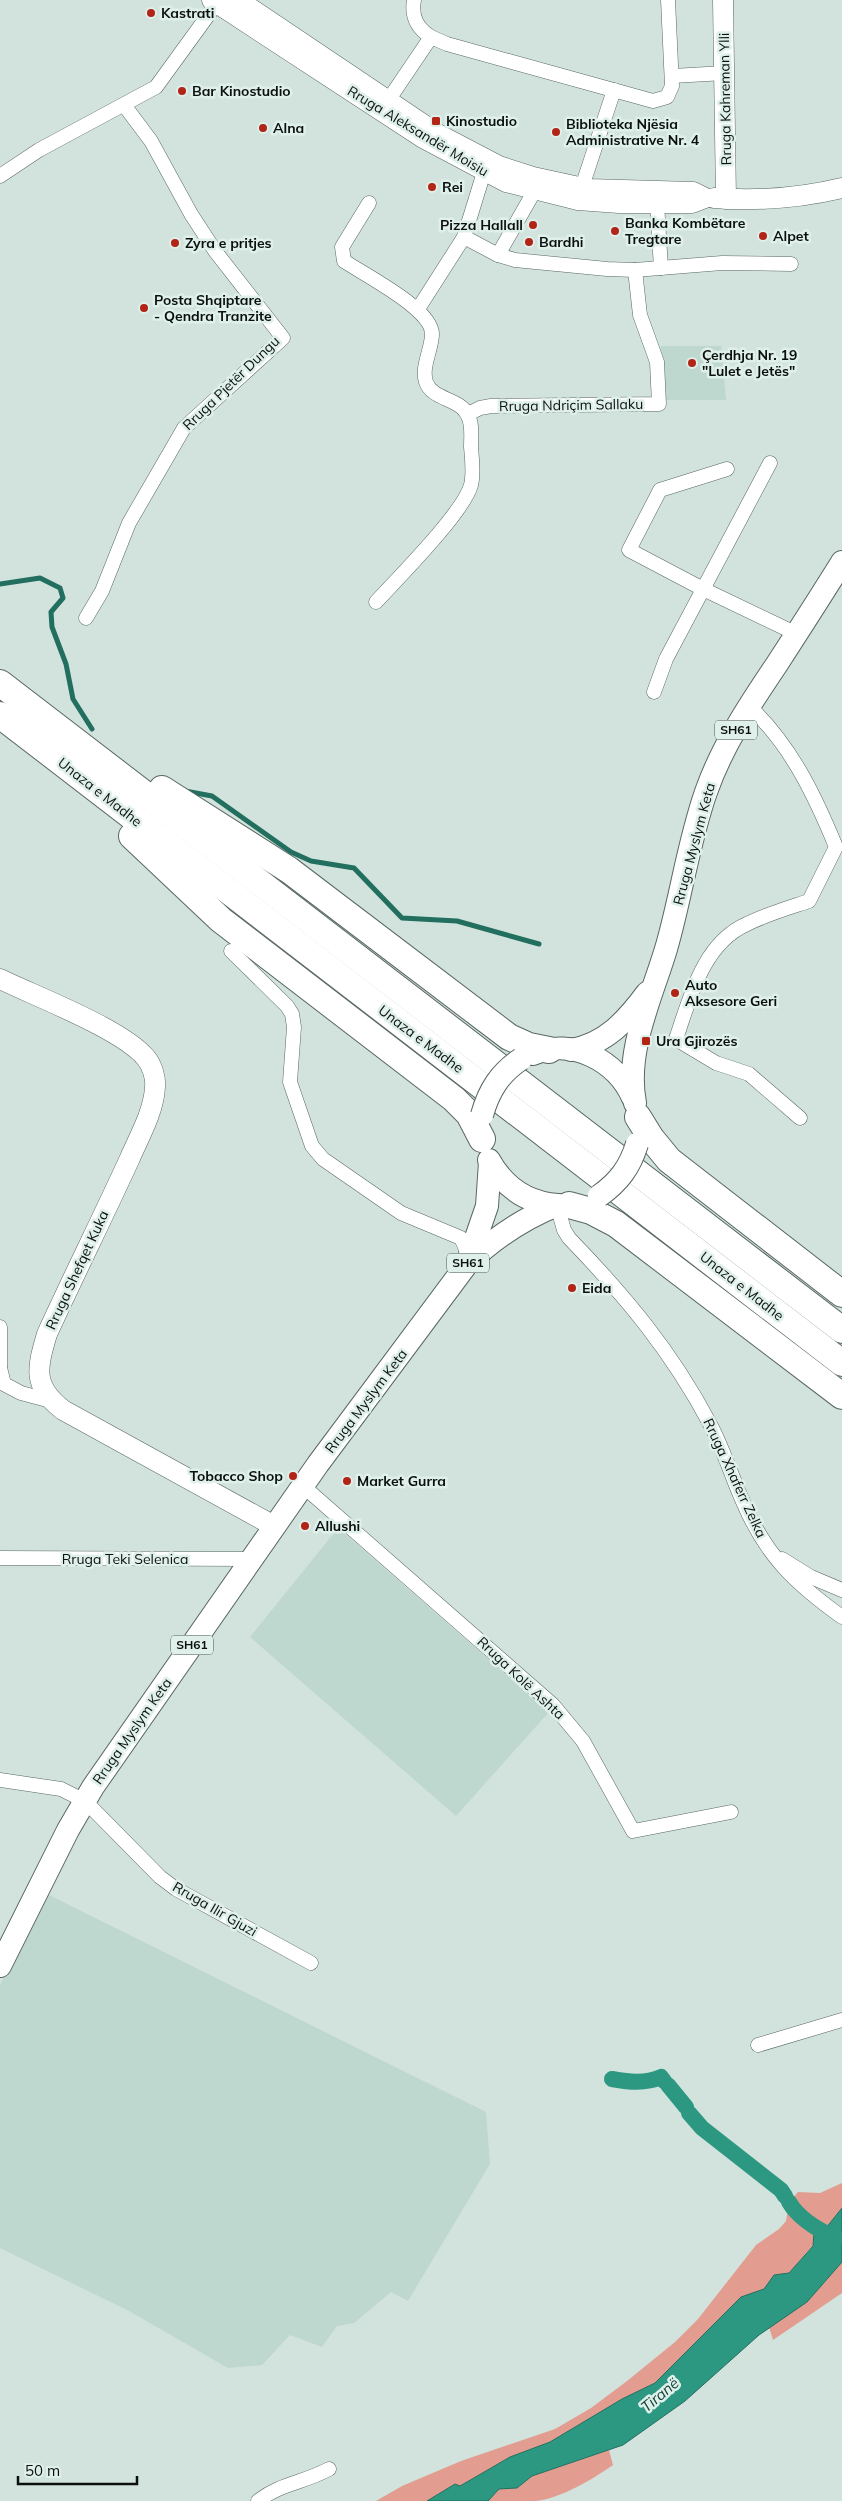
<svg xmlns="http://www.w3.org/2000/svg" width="842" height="2501" viewBox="0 0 842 2501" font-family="Mulish,sans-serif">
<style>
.built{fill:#bed7cf}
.green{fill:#e29d90}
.water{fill:#2c9881;stroke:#226f5f}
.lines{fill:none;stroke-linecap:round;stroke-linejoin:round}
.stream{stroke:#226f5f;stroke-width:5}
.canal{stroke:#2c9881;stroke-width:16}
.street-casing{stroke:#586762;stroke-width:15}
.secondary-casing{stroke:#586762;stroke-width:21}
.primary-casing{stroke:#586762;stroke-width:24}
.highway-casing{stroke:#586762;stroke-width:28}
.street{stroke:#fff;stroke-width:14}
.secondary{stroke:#fff;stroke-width:20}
.primary{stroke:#fff;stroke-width:22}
.highway{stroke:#fff;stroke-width:26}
.primary-bridge-casing{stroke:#586762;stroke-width:24;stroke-linecap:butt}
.primary-bridge{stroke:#fff;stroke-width:22}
.poi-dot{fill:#b22415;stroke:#dff0eb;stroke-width:2}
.labels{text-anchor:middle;stroke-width:5;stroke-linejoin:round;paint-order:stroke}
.shield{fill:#dff0eb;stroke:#4b5351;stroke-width:1}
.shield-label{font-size:12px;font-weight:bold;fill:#0b100f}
.poi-label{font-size:14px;font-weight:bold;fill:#0b100f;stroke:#dff0eb;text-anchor:start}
.street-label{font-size:14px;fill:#0b100f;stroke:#dff0eb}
.water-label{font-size:15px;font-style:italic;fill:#164439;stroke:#dff0eb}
</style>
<rect width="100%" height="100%" fill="#d2e3dd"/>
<!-- built -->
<g class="built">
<path d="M 661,346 L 721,346 L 726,400 L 663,400 Z"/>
<path d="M 338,1528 L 549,1712 L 456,1816 L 250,1637 Z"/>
<path d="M 45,1893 L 486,2112 L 490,2164 L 408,2301 L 391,2292 L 354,2323 L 337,2326 L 322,2347 L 290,2335 L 262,2365 L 228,2368 L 129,2311 L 0,2248 L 0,1985 Z"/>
</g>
<!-- green -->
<g class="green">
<path d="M 842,2183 L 842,2208 L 826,2228 L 818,2225 L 814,2232 L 813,2245 L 789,2273 L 774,2275 L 764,2289 L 741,2298 L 655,2383 L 622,2399 L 550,2442 L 510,2457 L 460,2486 L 455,2484 L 427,2501 L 376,2501 L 402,2486 L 461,2461 L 555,2429 L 591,2408 L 627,2381 L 675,2342 L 698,2319 L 756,2245 L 779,2229 L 786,2221 L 789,2202 L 798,2192 L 820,2193 Z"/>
<path d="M 842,2262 L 842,2293 L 773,2340 L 769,2327 L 807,2302 Z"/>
<path d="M 609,2450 L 613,2465 C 593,2479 560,2499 535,2501 C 520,2501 503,2501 488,2501 L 499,2489 L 517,2488 L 532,2476 Z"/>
</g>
<!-- water -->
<path class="water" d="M 842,2208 L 842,2262 L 807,2302 L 759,2335 L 685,2401 L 623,2445 L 532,2476 L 517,2488 L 499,2489 L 488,2501 L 427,2501 L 455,2484 L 460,2486 L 510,2457 L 550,2442 L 622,2399 L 655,2383 L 741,2297 L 764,2289 L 774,2275 L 789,2273 L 813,2246 L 814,2232 L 818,2224 L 826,2228 Z"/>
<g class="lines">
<!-- stream -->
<g class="stream">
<path d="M 0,584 L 40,578 L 60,588 L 63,598 L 51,612 L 52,627 L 66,664 L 73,699 L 92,729"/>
<path d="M 185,791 L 212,796 L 291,852 L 311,861 L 354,868 L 402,918 L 457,921 L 539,944"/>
</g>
<!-- canal -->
<g class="canal">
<path d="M 612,2079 C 629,2082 645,2084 661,2077 L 664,2081"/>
<path d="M 668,2085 L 686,2107"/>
<path d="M 689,2113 L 702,2128 L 781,2190 L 785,2196"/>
<path d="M 789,2202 C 799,2219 818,2230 836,2238"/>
</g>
<!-- street casing -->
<g class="street-casing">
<g id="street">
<path d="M 431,37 L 447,44 L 653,101 L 667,97 L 672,86 L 668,0"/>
<path d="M 672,76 L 725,73"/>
<path d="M 383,108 L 431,37 C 417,28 411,17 414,0"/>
<path d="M 0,176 L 39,150 L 156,87 L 217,3"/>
<path d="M 579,196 L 614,90"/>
<path d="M 369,203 L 342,247 L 344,261 C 365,275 432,309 432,334 C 432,349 421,367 426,382 C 432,400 459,398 467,414 C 473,423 471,436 471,447 C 472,459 474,473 471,485 C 464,512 398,578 376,602"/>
<path d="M 657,203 L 661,268"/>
<path d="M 464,237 L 498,255 L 515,260 L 607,269 L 635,270 L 722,263 L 791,264"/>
<path d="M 498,255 L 535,190"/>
<path d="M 418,309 L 464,237 L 484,172"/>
<path d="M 468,414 L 480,408 L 491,406 L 659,404 L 657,362 L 640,315 L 635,270"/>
<path d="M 727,469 L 660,490 L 629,550 L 703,589 L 797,634"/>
<path d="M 86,618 L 102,591 L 129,523 L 184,428 L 283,338 L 215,251 L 191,214 L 151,141 L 124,105"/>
<path d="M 654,692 L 666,659 L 770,463"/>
<path d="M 749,706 C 791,745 815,796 836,847 L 809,901 C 788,908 767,914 747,924 C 703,943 690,998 676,1039 L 716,1063 L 749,1074 L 800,1118"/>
<path d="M 231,951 L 287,1006 L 292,1014 L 294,1027 L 290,1082 L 312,1146 L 323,1159 L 401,1213 L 461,1238 L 466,1249 L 467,1259"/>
<path d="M 557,1205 L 564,1230 L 569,1238 C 626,1297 672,1352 710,1424 C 724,1450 732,1478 744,1504 C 767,1557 796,1584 842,1617"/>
<path d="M 0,1327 L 0,1366"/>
<path d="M 0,1368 L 4,1384 L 21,1393 L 51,1401"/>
<path d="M 303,1486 L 553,1705 L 583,1741 L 633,1831 L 731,1812"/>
<path d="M 0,1558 L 250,1559"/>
<path d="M 782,1559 L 811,1577 L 842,1590"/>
<path d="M 0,1780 L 61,1789 L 85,1801 L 160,1877 L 176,1889 L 311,1963"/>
<path d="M 758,2045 L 842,2020"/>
<path d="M 258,2501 C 281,2483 303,2483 329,2469"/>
</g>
</g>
<!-- secondary casing -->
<g class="secondary-casing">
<g id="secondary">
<path d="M 212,0 L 423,138 L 506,182 L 578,200 L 619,203 L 692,203 L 705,198 L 693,192 L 588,189 L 533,177 L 499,166 L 436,133 L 238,0"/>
<path d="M 723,0 L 726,199"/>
<path d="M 714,198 C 756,201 801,198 842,188"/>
<path d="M 0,979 C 37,997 122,1029 146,1058 C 152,1065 156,1078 155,1087 C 154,1111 139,1137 130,1158 C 103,1217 74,1275 47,1334 C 37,1368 32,1386 63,1410 L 274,1526"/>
</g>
</g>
<!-- primary casing -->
<g class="primary-casing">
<g id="primary">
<path d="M 571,1050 C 606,1044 627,1020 647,993"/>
<path d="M 533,1054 C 572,1037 617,1061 633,1098"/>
<path d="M 635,1103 C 625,1051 651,999 666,949 C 681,898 688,843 706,792 C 722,746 750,704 777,664 C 799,630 821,596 842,562"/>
<path d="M 489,1160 C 504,1187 527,1203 558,1205"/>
<path d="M 490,1162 L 487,1206 L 467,1264 C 494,1238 522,1219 557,1205"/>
<path d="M 0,1966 L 68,1830 L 93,1787 L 318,1464 L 467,1264"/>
</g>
</g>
<!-- highway casing -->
<g class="highway-casing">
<g id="highway">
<path d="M 0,683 L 842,1330"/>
<path d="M 0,715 L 842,1363"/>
<path d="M 162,789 L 289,870 L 509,1037 L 529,1046 L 549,1050"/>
<path d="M 132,836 L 221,920 L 454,1099 L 469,1114 L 482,1139"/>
<path d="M 638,1117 L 651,1138 L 669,1160 L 842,1294"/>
<path d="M 569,1205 L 591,1211 L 616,1224 L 842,1396"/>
</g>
</g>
<!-- street -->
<use href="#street" class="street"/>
<!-- secondary -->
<use href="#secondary" class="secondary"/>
<!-- primary -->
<use href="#primary" class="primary"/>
<!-- highway -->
<use href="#highway" class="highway"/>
<!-- primary-bridge casing -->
<g class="primary-bridge-casing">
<g id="primary-bridge">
<path d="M 482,1115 C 489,1090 500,1073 521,1059"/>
<path d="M 599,1196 C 619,1182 630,1167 637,1144"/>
</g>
</g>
<!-- primary-bridge -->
<use href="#primary-bridge" class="primary-bridge"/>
</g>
<!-- markers -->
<g class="poi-dot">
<circle cx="151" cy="13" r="5"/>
<circle cx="182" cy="91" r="5"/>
<rect x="431" y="116" width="10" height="10" rx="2.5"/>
<circle cx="263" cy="128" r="5"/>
<circle cx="556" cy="132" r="5"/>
<circle cx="432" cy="187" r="5"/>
<circle cx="533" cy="225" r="5"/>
<circle cx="615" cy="231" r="5"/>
<circle cx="763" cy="236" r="5"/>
<circle cx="529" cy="242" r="5"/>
<circle cx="175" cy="243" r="5"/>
<circle cx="144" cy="308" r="5"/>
<circle cx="692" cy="363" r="5"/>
<circle cx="675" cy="993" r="5"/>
<rect x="641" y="1036" width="10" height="10" rx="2.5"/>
<circle cx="572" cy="1288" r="5"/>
<circle cx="293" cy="1476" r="5"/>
<circle cx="347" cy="1481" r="5"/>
<circle cx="305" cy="1526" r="5"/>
</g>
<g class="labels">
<!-- shield labels -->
<g class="shield">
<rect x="715" y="720.5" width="42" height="19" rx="4"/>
<rect x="447" y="1253.5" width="42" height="19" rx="4"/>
<rect x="171" y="1635.5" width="42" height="19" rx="4"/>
</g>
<g class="shield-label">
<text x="736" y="734">SH61</text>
<text x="468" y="1267">SH61</text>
<text x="192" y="1649">SH61</text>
</g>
<!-- poi labels -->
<g class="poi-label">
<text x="161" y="18">Kastrati</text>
<text x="192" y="96">Bar Kinostudio</text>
<text x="446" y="126">Kinostudio</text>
<text x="566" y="129">Biblioteka Njësia<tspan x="566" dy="16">Administrative Nr. 4</tspan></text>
<text x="273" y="133">Alna</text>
<text x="442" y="192">Rei</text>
<text x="625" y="228">Banka Kombëtare<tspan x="625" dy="16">Tregtare</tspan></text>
<text x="523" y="230" text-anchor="end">Pizza Hallall</text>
<text x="773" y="241">Alpet</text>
<text x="539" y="247">Bardhi</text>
<text x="185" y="248">Zyra e pritjes</text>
<text x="154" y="305">Posta Shqiptare<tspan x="154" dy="16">- Qendra Tranzite</tspan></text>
<text x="702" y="360">Çerdhja Nr. 19<tspan x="702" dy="16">"Lulet e Jetës"</tspan></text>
<text x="685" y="990">Auto<tspan x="685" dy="16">Aksesore Geri</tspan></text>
<text x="656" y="1046">Ura Gjirozës</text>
<text x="582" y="1293">Eida</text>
<text x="283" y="1481" text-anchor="end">Tobacco Shop</text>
<text x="357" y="1486">Market Gurra</text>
<text x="315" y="1531">Allushi</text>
</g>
<!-- street labels -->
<g class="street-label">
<text transform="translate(725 99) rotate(-91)" y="5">Rruga Kahreman Ylli</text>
<text transform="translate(418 131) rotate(31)" y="5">Rruga Aleksandër Moisiu</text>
<text transform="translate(231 383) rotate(-44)" y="5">Rruga Pjetër Dungu</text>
<text transform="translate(571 405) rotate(-1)" y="5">Rruga Ndriçim Sallaku</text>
<text transform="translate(100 792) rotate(38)" y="5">Unaza e Madhe</text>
<text transform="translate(694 844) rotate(-75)" y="5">Rruga Myslym Keta</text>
<text transform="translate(421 1039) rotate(37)" y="5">Unaza e Madhe</text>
<text transform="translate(77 1270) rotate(-65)" y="5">Rruga Shefqet Kuka</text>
<text transform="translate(742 1286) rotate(38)" y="5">Unaza e Madhe</text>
<text transform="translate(366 1401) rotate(-53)" y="5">Rruga Myslym Keta</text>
<text transform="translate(735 1478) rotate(65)" y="5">Rruga Xhaferr Zelka</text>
<text x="125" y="1564">Rruga Teki Selenica</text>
<text transform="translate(521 1678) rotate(43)" y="5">Rruga Kolë Ashta</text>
<text transform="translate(132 1731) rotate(-55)" y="5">Rruga Myslym Keta</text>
<text transform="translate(215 1909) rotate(30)" y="5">Rruga Ilir Gjuzi</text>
</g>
<!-- water labels -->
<g class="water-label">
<text transform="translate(660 2395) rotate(-40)" y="5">Tiranë</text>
</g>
</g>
<!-- scale -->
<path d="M18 2476v8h119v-8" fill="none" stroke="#0b100f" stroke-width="2.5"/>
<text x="25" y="2476" font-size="15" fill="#0b100f" stroke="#dff0eb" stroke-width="4" paint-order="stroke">50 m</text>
</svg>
